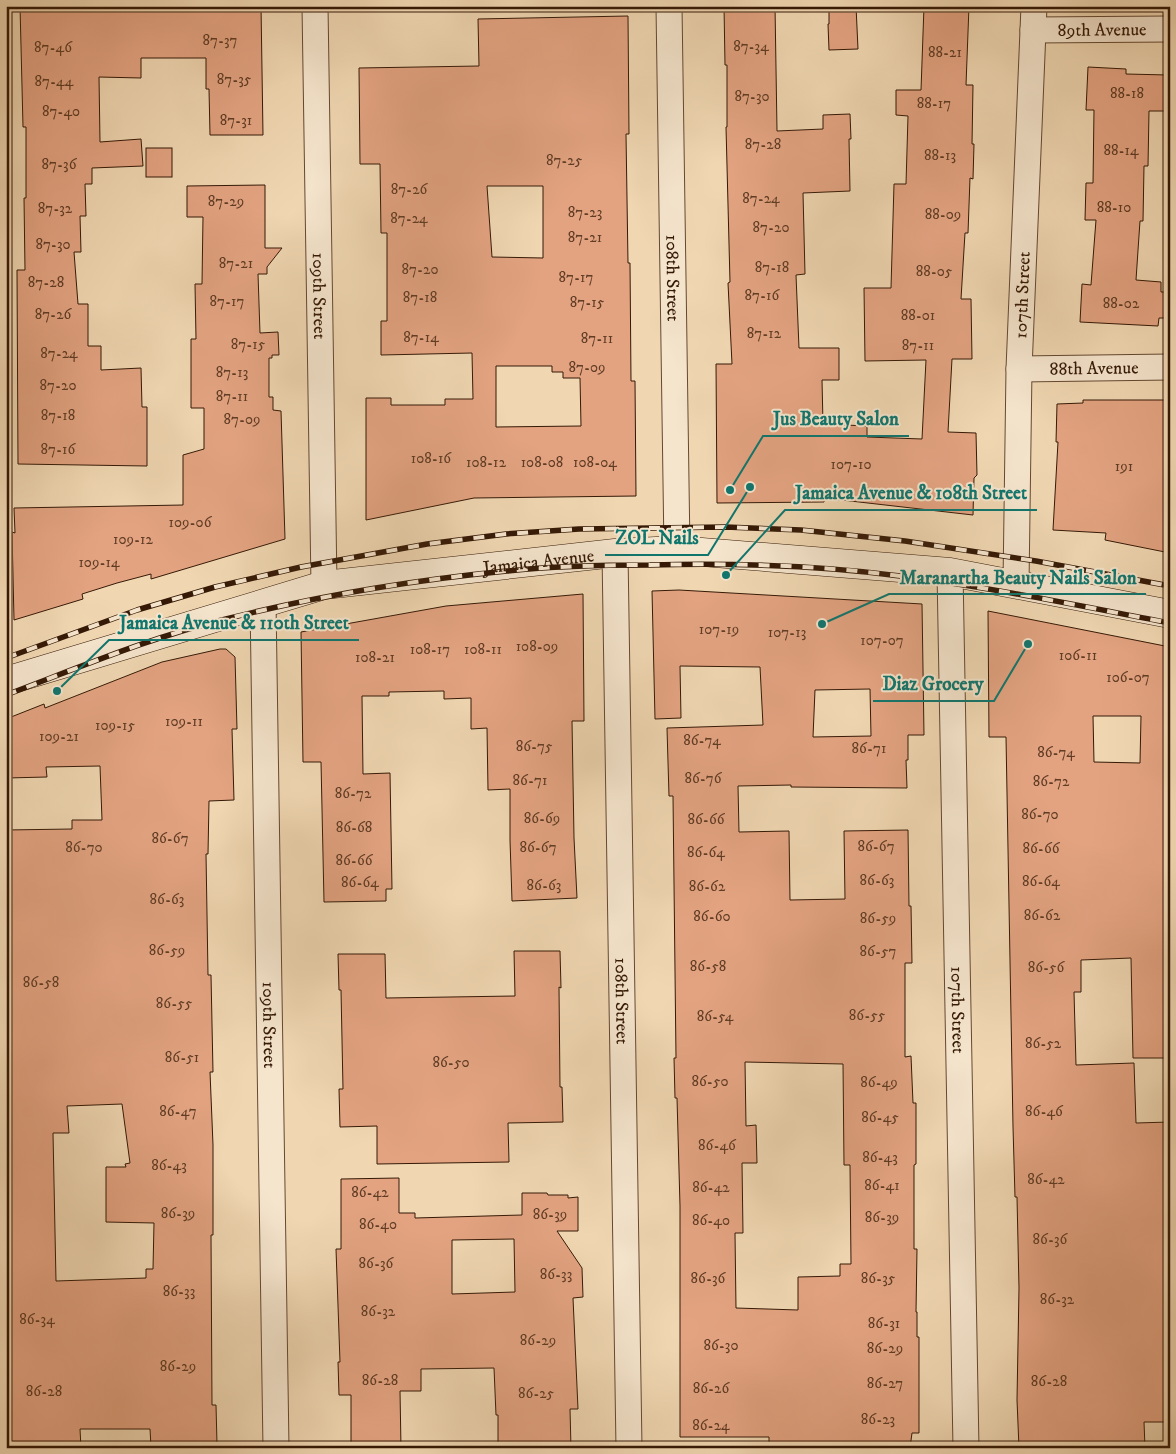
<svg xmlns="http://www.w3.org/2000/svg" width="1176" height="1454" viewBox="0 0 1176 1454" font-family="'IM FELL DW Pica',serif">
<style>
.building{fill:#e3a381;stroke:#351906;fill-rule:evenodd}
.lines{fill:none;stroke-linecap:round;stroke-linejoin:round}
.street-casing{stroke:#644831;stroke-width:27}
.secondary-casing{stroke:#351906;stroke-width:29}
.street{stroke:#f5e5cd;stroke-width:25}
.secondary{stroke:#f5e5cd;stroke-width:28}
.rail-casing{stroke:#351906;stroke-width:5.5}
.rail{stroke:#f5e5cd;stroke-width:4;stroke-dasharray:11;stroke-linecap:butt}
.labels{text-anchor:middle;stroke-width:4;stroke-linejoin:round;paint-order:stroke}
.number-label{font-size:15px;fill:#603c25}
.street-label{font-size:18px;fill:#351906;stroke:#f5e5cd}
.leader{fill:none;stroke:#0f766e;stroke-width:2}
.callout-dot{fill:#0f766e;stroke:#f5e5cd;stroke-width:2}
.callout-label{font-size:19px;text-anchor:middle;font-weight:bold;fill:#0f766e;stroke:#f5e5cd;stroke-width:4;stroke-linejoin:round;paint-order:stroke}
</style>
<rect width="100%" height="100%" fill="#f0d7b2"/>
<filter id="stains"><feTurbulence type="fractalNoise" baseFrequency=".004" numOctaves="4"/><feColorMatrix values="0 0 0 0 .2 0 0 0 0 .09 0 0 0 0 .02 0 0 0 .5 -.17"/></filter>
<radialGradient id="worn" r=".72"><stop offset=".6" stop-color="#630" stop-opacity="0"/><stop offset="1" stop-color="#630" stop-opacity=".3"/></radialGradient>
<!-- building -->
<g class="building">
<path d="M 20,6 L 138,6 L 138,10 L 187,6 L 261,6 L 263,135 L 210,135 L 209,89 L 206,89 L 206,58 L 141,58 L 141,78 L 99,77 L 100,142 L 141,139 L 143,166 L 92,168 L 92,184 L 85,184 L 86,216 L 80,216 L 81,252 L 74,252 L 78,304 L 88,304 L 88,346 L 101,346 L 101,370 L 141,368 L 142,407 L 147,407 L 147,466 L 18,464 L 17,270 L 25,270 L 24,198 L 26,198 L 26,127 L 23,127 Z"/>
<path d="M 724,6 L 775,6 L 777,131 L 823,129 L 823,115 L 850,114 L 851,139 L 849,139 L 850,191 L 803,193 L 805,274 L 796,275 L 799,348 L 839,348 L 839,380 L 822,380 L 823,424 L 867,426 L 867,437 L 922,439 L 926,360 L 865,361 L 864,288 L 891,288 L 894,184 L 906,184 L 908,116 L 896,115 L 896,90 L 921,90 L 924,6 L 969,6 L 966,85 L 973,85 L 972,144 L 974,144 L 973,179 L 970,178 L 968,233 L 965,233 L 961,299 L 971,299 L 972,359 L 952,359 L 948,432 L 976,433 L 977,475 L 974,478 L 973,515 L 824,498 L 824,502 L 717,503 L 716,364 L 732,364 L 728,283 L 730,282 L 726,127 L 727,127 L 727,65 L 725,65 Z"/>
<path d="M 829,6 L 856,6 L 858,49 L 829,50 L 828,24 L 829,24 Z"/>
<path d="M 628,16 L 629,134 L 626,134 L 628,263 L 630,263 L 631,381 L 635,381 L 636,496 L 474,498 L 366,520 L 366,398 L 391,398 L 391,405 L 445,405 L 445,399 L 473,399 L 472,353 L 381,355 L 381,321 L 387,321 L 387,233 L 381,233 L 380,164 L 360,164 L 359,68 L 479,66 L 478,19 ZM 487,186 L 543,186 L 543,258 L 492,257 ZM 496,366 L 552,366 L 552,372 L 563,372 L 563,378 L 580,378 L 581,426 L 496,427 Z"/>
<path d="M 1088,67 L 1126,69 L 1126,74 L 1168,75 L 1167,111 L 1149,111 L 1148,166 L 1144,166 L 1143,221 L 1140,221 L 1136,280 L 1161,282 L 1161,292 L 1170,292 L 1170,318 L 1159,318 L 1158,326 L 1080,322 L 1082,284 L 1091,285 L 1096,220 L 1085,220 L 1086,183 L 1093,183 L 1094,110 L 1086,110 Z"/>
<rect x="146" y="148" width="26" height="29"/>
<path d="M 265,185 L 265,248 L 282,248 L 267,267 L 267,274 L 258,274 L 260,333 L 278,332 L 279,355 L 272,355 L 272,358 L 269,358 L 269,397 L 273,397 L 273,410 L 281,411 L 285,539 L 151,579 L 151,574 L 117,583 L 82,594 L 83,599 L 14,620 L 12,532 L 15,533 L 14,508 L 183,505 L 183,455 L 204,449 L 204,408 L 191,408 L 191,339 L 196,339 L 195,284 L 202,284 L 203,217 L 187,217 L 187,186 Z"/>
<path d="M 1083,400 L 1170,400 L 1170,553 L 1105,540 L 1106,533 L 1053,530 L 1058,442 L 1056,442 L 1057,404 L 1083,403 Z"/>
<path d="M 679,590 L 922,604 L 924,735 L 908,735 L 908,760 L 906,760 L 907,788 L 791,787 L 791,785 L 738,786 L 739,832 L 789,831 L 790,900 L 845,899 L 844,831 L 908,830 L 909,906 L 911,906 L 912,963 L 905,963 L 905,1057 L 911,1056 L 913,1103 L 916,1103 L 916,1164 L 914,1165 L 914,1249 L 917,1249 L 916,1312 L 917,1312 L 917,1337 L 919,1337 L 919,1433 L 912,1433 L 910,1448 L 769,1448 L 769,1437 L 680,1437 L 680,1206 L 677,1098 L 675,1098 L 674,1058 L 676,1058 L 673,796 L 669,796 L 667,728 L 763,725 L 760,667 L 680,666 L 681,718 L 655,719 L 652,591 ZM 870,689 L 871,736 L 813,737 L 815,690 ZM 745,1062 L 843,1064 L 844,1165 L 850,1165 L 851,1264 L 840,1264 L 840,1276 L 798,1277 L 798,1310 L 736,1308 L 735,1233 L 743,1233 L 742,1163 L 757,1163 L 756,1125 L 746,1126 Z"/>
<path d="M 583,594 L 584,721 L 572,721 L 574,838 L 577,898 L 512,901 L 510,840 L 510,789 L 488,790 L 487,728 L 471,729 L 471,698 L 444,699 L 444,691 L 389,692 L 389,696 L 362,696 L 363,774 L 390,773 L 392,889 L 386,889 L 386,901 L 324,902 L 321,762 L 303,762 L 301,632 L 446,606 Z"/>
<path d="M 988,611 L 1170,647 L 1170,1058 L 1133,1058 L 1131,958 L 1081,960 L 1081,992 L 1074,992 L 1076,1065 L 1134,1063 L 1136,1123 L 1170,1122 L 1170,1422 L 1144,1422 L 1145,1448 L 1019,1448 L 1017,1400 L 1019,1288 L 1017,1197 L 1015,1197 L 1013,1127 L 1006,737 L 989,737 ZM 1093,716 L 1141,716 L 1140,763 L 1094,762 Z"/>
<path d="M 220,649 L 226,649 L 235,657 L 237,729 L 232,729 L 234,800 L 209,801 L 208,854 L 206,854 L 208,975 L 211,975 L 213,1072 L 210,1072 L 213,1145 L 213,1235 L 211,1235 L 212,1405 L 216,1405 L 217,1444 L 151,1447 L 150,1429 L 80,1429 L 81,1448 L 6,1448 L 6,1299 L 9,1299 L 9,1295 L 11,1295 L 9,1184 L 6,1184 L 6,830 L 72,829 L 72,820 L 102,820 L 100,766 L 46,767 L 47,777 L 6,778 L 6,719 L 44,704 L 45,708 L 162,662 ZM 122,1104 L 130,1163 L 125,1164 L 126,1167 L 106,1167 L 106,1222 L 154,1223 L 153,1269 L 146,1269 L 146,1278 L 56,1281 L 53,1133 L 69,1133 L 67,1106 Z"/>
<path d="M 514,951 L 560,951 L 561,988 L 559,987 L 560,1087 L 562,1087 L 563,1122 L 508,1123 L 509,1162 L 377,1164 L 377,1126 L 340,1127 L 339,1089 L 343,1089 L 341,990 L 339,990 L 338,954 L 385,954 L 386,998 L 515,996 Z"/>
<path d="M 399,1178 L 399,1213 L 415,1213 L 415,1218 L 522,1215 L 522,1193 L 547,1193 L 548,1195 L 568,1195 L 568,1198 L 578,1197 L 578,1231 L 557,1231 L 582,1268 L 583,1297 L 573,1298 L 578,1409 L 570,1409 L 571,1448 L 498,1448 L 498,1415 L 496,1415 L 494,1368 L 421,1369 L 421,1391 L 400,1391 L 401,1448 L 351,1448 L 351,1395 L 339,1395 L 338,1362 L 340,1362 L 336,1249 L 341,1249 L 341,1179 ZM 514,1239 L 515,1292 L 452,1294 L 452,1240 Z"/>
</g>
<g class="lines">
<!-- street casing -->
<g class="street-casing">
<g id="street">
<path id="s1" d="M 315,6 L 324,585"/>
<path id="s2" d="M 669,6 L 677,550"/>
<path id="s3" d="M 1033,30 L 1170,29"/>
<path id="s4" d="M 1019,369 L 1170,367"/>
<path id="s5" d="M 615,553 L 629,1448"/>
<path id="s6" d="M 950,572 L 966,1448"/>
<path id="s7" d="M 1016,584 L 1019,369 L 1034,6"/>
<path id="s8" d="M 263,603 L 276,1448"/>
</g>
</g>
<!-- secondary casing -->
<g class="secondary-casing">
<g id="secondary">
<path id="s9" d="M 6,681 L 324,585 L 615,553 L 677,550 L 950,572 L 1170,614"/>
</g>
</g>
<!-- street -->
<use href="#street" class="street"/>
<!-- secondary -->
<use href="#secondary" class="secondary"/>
<!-- rail casing -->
<g class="rail-casing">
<g id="rail">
<path d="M 6,658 L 137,610 L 215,587 L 301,567 L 427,544 L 506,534 L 579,529 L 725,527 L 801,530 L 905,541 L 1036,561 L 1170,586"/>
<path d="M 6,695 C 78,668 151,637 226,619 C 317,596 414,580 507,571 C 555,566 603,565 650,565 C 734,563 817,565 900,576 C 990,587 1080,606 1170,623"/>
</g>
</g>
<!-- rail -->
<use href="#rail" class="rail"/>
</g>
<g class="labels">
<!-- number labels -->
<g class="number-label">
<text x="220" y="45">87-37</text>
<text x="751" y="51">87-34</text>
<text x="53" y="52">87-46</text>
<text x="945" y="57">88-21</text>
<text x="234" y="84">87-35</text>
<text x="54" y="86">87-44</text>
<text x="1127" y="98">88-18</text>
<text x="752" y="101">87-30</text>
<text x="934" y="108">88-17</text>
<text x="61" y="116">87-40</text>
<text x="236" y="125">87-31</text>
<text x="763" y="149">87-28</text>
<text x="1121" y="155">88-14</text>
<text x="940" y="160">88-13</text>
<text x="564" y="165">87-25</text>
<text x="59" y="169">87-36</text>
<text x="409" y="194">87-26</text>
<text x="761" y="203">87-24</text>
<text x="226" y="206">87-29</text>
<text x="1114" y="212">88-10</text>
<text x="55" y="213">87-32</text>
<text x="585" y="217">87-23</text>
<text x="943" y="219">88-09</text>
<text x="409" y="223">87-24</text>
<text x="771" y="232">87-20</text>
<text x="585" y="242">87-21</text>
<text x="53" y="249">87-30</text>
<text x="236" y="268">87-21</text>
<text x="772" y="272">87-18</text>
<text x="420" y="274">87-20</text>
<text x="934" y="276">88-05</text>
<text x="576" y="282">87-17</text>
<text x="46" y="287">87-28</text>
<text x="762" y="300">87-16</text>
<text x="420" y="302">87-18</text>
<text x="227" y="306">87-17</text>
<text x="587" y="307">87-15</text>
<text x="1121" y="308">88-02</text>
<text x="53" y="319">87-26</text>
<text x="918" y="320">88-01</text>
<text x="764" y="338">87-12</text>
<text x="421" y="342">87-14</text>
<text x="597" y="343">87-11</text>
<text x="248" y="349">87-15</text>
<text x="918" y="350">87-11</text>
<text x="59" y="358">87-24</text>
<text x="587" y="372">87-09</text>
<text x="232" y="377">87-13</text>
<text x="58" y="390">87-20</text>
<text x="232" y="401">87-11</text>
<text x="58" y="420">87-18</text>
<text x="242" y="424">87-09</text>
<text x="58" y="454">87-16</text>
<text x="431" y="463">108-16</text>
<text x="486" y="467">108-12</text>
<text x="542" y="467">108-08</text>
<text x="595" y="467">108-04</text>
<text x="851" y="469">107-10</text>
<text x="1124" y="471">191</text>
<text x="190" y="527">109-06</text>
<text x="133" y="544">109-12</text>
<text x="99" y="567">109-14</text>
<text x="719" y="634">107-19</text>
<text x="787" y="637">107-13</text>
<text x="882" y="645">107-07</text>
<text x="537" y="651">108-09</text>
<text x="430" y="654">108-17</text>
<text x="483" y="654">108-11</text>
<text x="1078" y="660">106-11</text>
<text x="375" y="662">108-21</text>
<text x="1128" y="682">106-07</text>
<text x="184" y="726">109-11</text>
<text x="115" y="730">109-15</text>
<text x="59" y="741">109-21</text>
<text x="702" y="745">86-74</text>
<text x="534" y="751">86-75</text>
<text x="869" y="753">86-71</text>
<text x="1056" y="757">86-74</text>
<text x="703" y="783">86-76</text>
<text x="530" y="785">86-71</text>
<text x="1051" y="786">86-72</text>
<text x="353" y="798">86-72</text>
<text x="1040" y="819">86-70</text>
<text x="542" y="823">86-69</text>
<text x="706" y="824">86-66</text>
<text x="354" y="832">86-68</text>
<text x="170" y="843">86-67</text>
<text x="876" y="851">86-67</text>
<text x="84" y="852">86-70</text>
<text x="538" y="852">86-67</text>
<text x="1041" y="853">86-66</text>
<text x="706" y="857">86-64</text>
<text x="354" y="865">86-66</text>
<text x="877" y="885">86-63</text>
<text x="1041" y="886">86-64</text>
<text x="360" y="887">86-64</text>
<text x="544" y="890">86-63</text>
<text x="707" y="891">86-62</text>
<text x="167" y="904">86-63</text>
<text x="1042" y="920">86-62</text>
<text x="712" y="921">86-60</text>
<text x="878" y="923">86-59</text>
<text x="167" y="955">86-59</text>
<text x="878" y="956">86-57</text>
<text x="708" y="971">86-58</text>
<text x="1046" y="972">86-56</text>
<text x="41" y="987">86-58</text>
<text x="174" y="1008">86-55</text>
<text x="867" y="1020">86-55</text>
<text x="715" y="1021">86-54</text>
<text x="1043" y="1048">86-52</text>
<text x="182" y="1062">86-51</text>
<text x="451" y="1067">86-50</text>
<text x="710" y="1086">86-50</text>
<text x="879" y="1087">86-49</text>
<text x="178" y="1116">86-47</text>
<text x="1044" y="1116">86-46</text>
<text x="880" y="1122">86-45</text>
<text x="717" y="1150">86-46</text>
<text x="880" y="1162">86-43</text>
<text x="169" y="1170">86-43</text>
<text x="1046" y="1184">86-42</text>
<text x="882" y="1190">86-41</text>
<text x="711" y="1192">86-42</text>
<text x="370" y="1197">86-42</text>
<text x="178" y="1218">86-39</text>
<text x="550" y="1219">86-39</text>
<text x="882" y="1222">86-39</text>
<text x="711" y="1225">86-40</text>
<text x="378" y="1229">86-40</text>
<text x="1050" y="1244">86-36</text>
<text x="376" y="1268">86-36</text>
<text x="556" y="1279">86-33</text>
<text x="708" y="1283">86-36</text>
<text x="878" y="1283">86-35</text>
<text x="179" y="1296">86-33</text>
<text x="1057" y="1304">86-32</text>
<text x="378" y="1316">86-32</text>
<text x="37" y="1324">86-34</text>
<text x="884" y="1328">86-31</text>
<text x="538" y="1345">86-29</text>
<text x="721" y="1350">86-30</text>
<text x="885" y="1353">86-29</text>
<text x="178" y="1371">86-29</text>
<text x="380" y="1385">86-28</text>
<text x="1049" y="1386">86-28</text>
<text x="885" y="1388">86-27</text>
<text x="711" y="1393">86-26</text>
<text x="44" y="1396">86-28</text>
<text x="536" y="1398">86-25</text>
<text x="878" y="1424">86-23</text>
<text x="711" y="1430">86-24</text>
</g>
<!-- street labels -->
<g class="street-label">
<text dy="6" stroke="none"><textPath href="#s3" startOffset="69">89th Avenue</textPath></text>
<text dy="6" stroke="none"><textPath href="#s2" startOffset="272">108th Street</textPath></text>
<text dy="6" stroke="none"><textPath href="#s7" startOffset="289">107th Street</textPath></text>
<text dy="6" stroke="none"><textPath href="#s1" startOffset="290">109th Street</textPath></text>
<text dy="6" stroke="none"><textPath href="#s4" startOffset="75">88th Avenue</textPath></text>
<text dy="6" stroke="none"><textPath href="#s9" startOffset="548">Jamaica Avenue</textPath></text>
<text dy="6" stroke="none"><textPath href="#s5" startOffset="448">108th Street</textPath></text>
<text dy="6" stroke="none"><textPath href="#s6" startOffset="438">107th Street</textPath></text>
<text dy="6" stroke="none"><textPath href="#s8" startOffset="422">109th Street</textPath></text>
</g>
</g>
<!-- callouts -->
<path class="leader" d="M730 490L763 436H909M726 575L785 510H1037M750 487L708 555H605M822 624L889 594H1146M57 691L109 640H359M1028 644L994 701H873"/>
<g class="callout-dot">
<circle cx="730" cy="490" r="5"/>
<circle cx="726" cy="575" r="5"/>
<circle cx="750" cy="487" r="5"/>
<circle cx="822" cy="624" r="5"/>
<circle cx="57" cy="691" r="5"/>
<circle cx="1028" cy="644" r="5"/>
</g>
<g class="callout-label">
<text x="836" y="425">Jus Beauty Salon</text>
<text x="911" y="499">Jamaica Avenue &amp; 108th Street</text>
<text x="657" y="544">ZOL Nails</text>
<text x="1018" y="584">Maranartha Beauty Nails Salon</text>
<text x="234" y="629">Jamaica Avenue &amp; 110th Street</text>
<text x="933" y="690">Diaz Grocery</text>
</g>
<!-- margin -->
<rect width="1176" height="1454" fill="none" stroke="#f0d7b2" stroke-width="25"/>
<rect x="8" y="8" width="1161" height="1439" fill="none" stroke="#351906" stroke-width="2.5"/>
<rect x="12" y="12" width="1151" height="1429" fill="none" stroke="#351906"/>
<rect width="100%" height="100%" filter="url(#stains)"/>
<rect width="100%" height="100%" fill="url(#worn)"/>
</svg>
